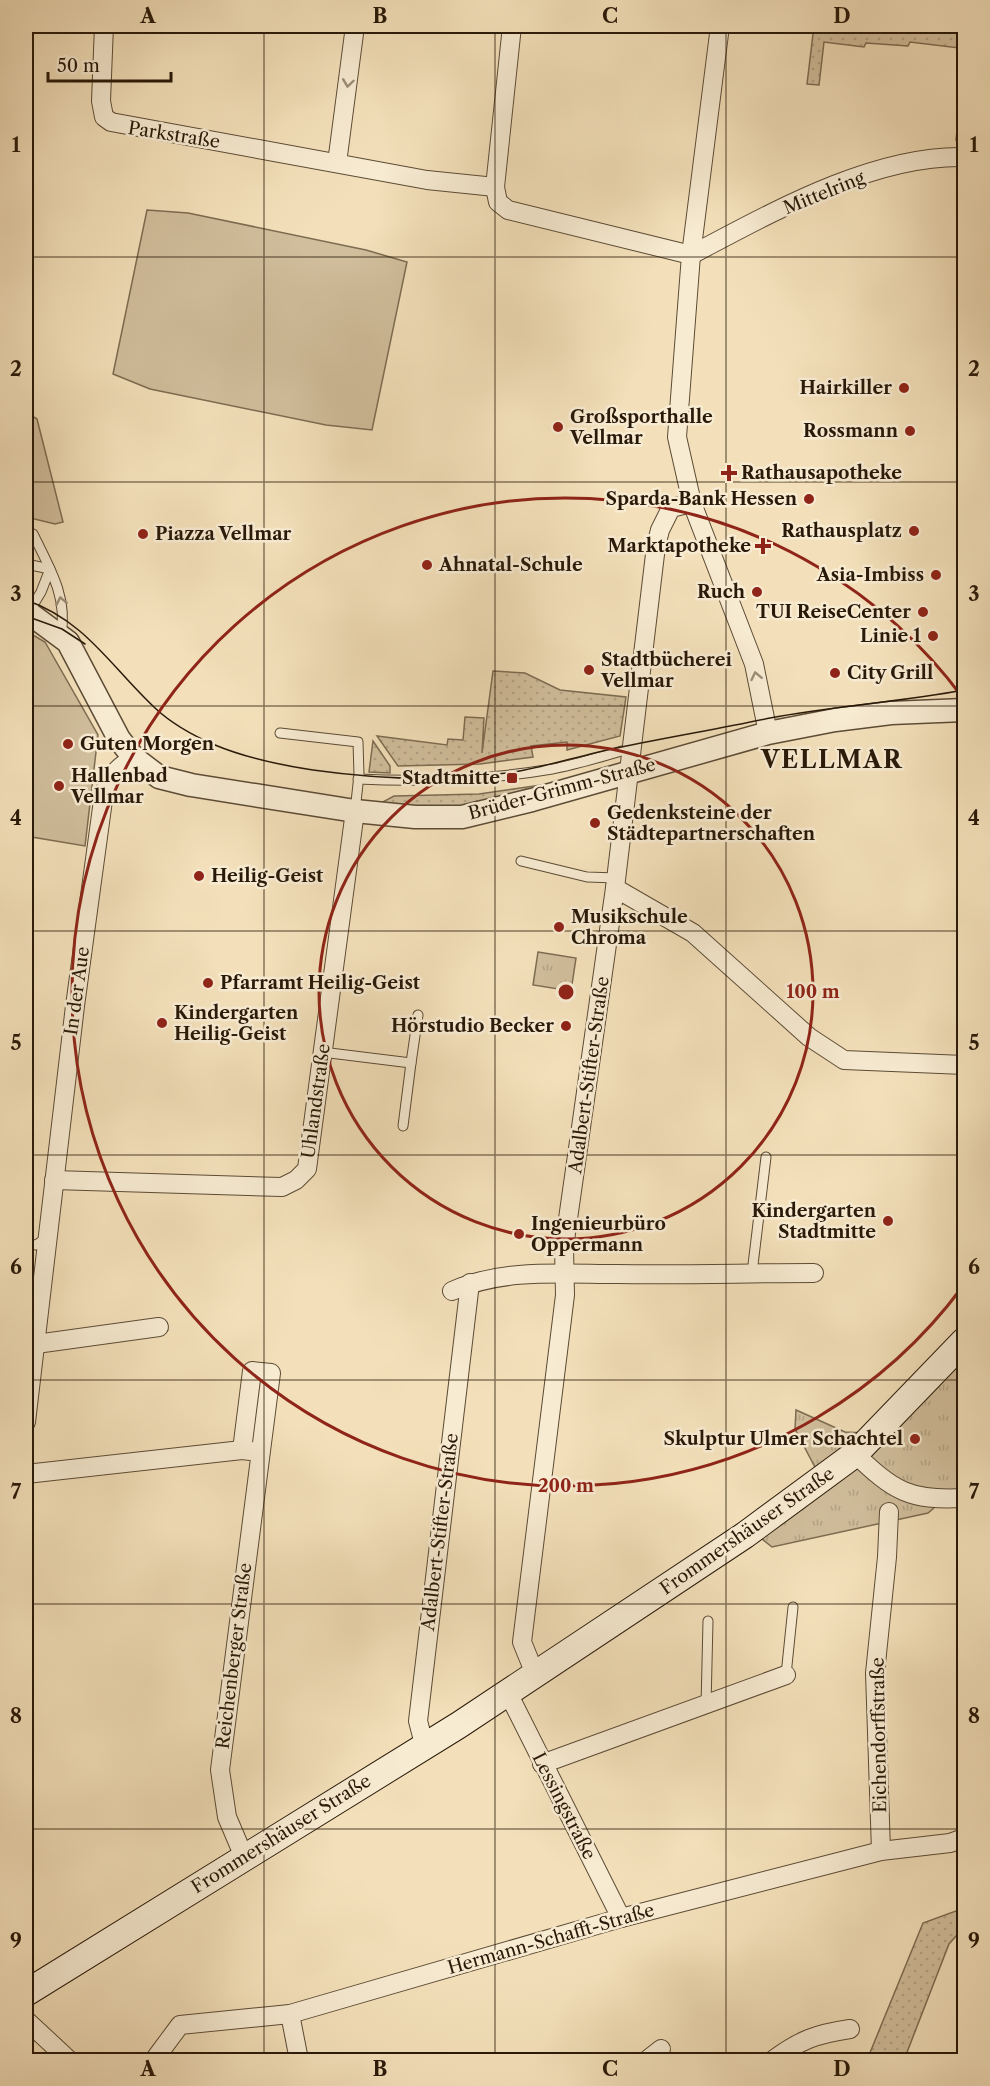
<svg xmlns="http://www.w3.org/2000/svg" width="990" height="2086" viewBox="0 0 990 2086" font-family="'Libre Caslon Text',serif">
<style>
.grass{fill:url(#grass-dots);stroke:#7d6c52;stroke-width:1.5}
.park{fill:url(#park-tufts);stroke:#7d6c52;stroke-width:1.5}
.pitch{fill:#d1be9c;stroke:#7d6c52;stroke-width:1.5}
.lines{fill:none;stroke-linecap:round;stroke-linejoin:round}
.service-casing{stroke:#5c4b35;stroke-width:11}
.minor-casing{stroke:#5c4b35;stroke-width:20}
.tertiary-casing{stroke:#5c4b35;stroke-width:25}
.secondary-casing{stroke:#291909;stroke-width:28}
.service{stroke:#f7ebd2;stroke-width:9}
.minor{stroke:#f7ebd2;stroke-width:18}
.tertiary{stroke:#f7ebd2;stroke-width:22}
.secondary{stroke:#f7ebd2;stroke-width:26}
.tram{stroke:#291909;stroke-width:1.5}
.oneway{stroke:#9a8c78}
.grid{fill:none;stroke:#291909;stroke-width:1.5;stroke-opacity:0.55}
.ring{fill:none;stroke:#8f2418;stroke-width:3}
.poi-dot{fill:#8f2418;stroke:#f7ebd2;stroke-width:2}
.labels{text-anchor:middle;stroke-width:5;stroke-linejoin:round;paint-order:stroke}
.street-label{font-size:18px;fill:#291909;stroke:#f7ebd2}
.poi-label{font-size:18px;font-weight:bold;fill:#291909;stroke:#f7ebd2;text-anchor:start}
.district-label{font-size:24px;font-weight:bold;letter-spacing:1.5px;fill:#291909;stroke:#f7ebd2}
.centre{fill:#8f2418;stroke:#f7ebd2;stroke-width:3}
.ring-label{font-size:18px;text-anchor:middle;font-weight:bold;fill:#8f2418;stroke:#f7ebd2;stroke-width:5;stroke-linejoin:round;paint-order:stroke}
.neatline{fill:none;stroke:#291909;stroke-width:2}
.grid-label{font-size:20px;text-anchor:middle;font-weight:bold;fill:#291909}
</style>
<defs>
<pattern id="grass-dots" width="8" height="8" patternUnits="userSpaceOnUse" patternTransform="scale(1.5)"><rect width="8" height="8" fill="#d1be9c"/><path d="M2 2h.1M6 6h.1" fill="none" stroke="#b3a385" stroke-width="1.8" stroke-linecap="round"/></pattern>
<pattern id="park-tufts" width="24" height="20" patternUnits="userSpaceOnUse" patternTransform="scale(1.5)"><rect width="24" height="20" fill="#d1be9c"/><path d="M3 7l-1-3M5 7V3M7 7l1-3M15 17l-1-3M17 17v-4M19 17l1-3" fill="none" stroke="#b3a385"/></pattern>
</defs>
<rect width="100%" height="100%" fill="#f3e0ba"/>
<filter id="stains"><feTurbulence type="fractalNoise" baseFrequency=".00333" numOctaves="4"/><feColorMatrix values="0 0 0 0 .2 0 0 0 0 .09 0 0 0 0 .02 0 0 0 .5 -.17"/></filter>
<radialGradient id="worn" r=".72"><stop offset=".6" stop-color="#630" stop-opacity="0"/><stop offset="1" stop-color="#630" stop-opacity=".3"/></radialGradient>
<!-- grass -->
<g class="grass">
<path d="M 814,26 L 962,26 L 959,48 L 910,42 L 908,46 L 866,43 L 864,47 L 824,42 L 819,85 L 807,84 Z"/>
<path d="M 964,64 L 964,141 L 956,140 Z"/>
<path d="M 493,671 L 525,673 L 560,690 L 626,697 L 620,736 L 567,750 L 567,742 L 531,746 L 533,757 L 480,764 L 398,766 L 377,736 L 447,745 L 448,739 L 463,740 L 465,717 L 484,718 L 482,753 Z"/>
<path d="M 373,741 L 390,766 L 390,773 L 369,772 Z"/>
<path d="M 548,784 L 472,808 L 377,805 L 394,796 L 479,794 Z"/>
<path d="M 964,1908 L 964,1927 L 949,1944 L 904,2060 L 867,2060 L 923,1923 Z"/>
</g>
<!-- park -->
<g class="park">
<path d="M 538,952 L 576,958 L 571,991 L 533,985 Z"/>
<path d="M 964,1326 L 963,1483 L 928,1513 L 772,1547 L 747,1527 L 818,1473 L 795,1429 L 796,1410 L 845,1432 L 866,1433 Z"/>
</g>
<!-- pitch -->
<g class="pitch">
<path d="M 147,210 L 188,213 L 366,250 L 407,262 L 372,430 L 326,425 L 150,389 L 113,374 Z"/>
<path d="M 26,412 L 37,419 L 63,522 L 55,524 L 26,517 Z"/>
<path d="M 26,631 L 45,642 L 98,735 L 85,846 L 26,836 Z"/>
</g>
<g class="lines">
<!-- service casing -->
<g class="service-casing">
<g id="service">
<path d="M 26,532 L 33,534 C 49,567 68,597 61,634"/>
<path d="M 26,564 L 50,569 L 41,592 L 29,612"/>
<path d="M 280,733 L 358,742 L 359,775 L 355,811"/>
<path d="M 358,779 C 424,782 488,780 552,769 C 579,764 606,755 633,748"/>
<path d="M 521,861 L 587,877 L 617,878"/>
<path d="M 322,1052 L 411,1063 L 403,1126"/>
<path d="M 411,1063 L 418,1015"/>
<path d="M 26,1244 L 36,1245 L 48,1237"/>
<path d="M 752,1273 L 766,1157"/>
<path d="M 786,1675 L 793,1607"/>
<path d="M 706,1706 L 708,1621"/>
</g>
</g>
<!-- minor casing -->
<g class="minor-casing">
<g id="minor">
<path d="M 104,26 L 101,101 L 104,117 L 111,122 L 427,180 L 495,187"/>
<path d="M 512,26 L 495,187 L 498,202 L 508,210 L 691,255"/>
<path d="M 720,26 L 691,255 L 677,437 L 692,503 L 754,664 L 768,733"/>
<path d="M 337,163 L 355,26"/>
<path d="M 691,255 C 771,213 872,155 964,157"/>
<path d="M 615,888 L 693,933 L 809,1037 L 844,1060 L 964,1065"/>
<path d="M 54,1180 L 282,1187 L 296,1180 L 307,1169 L 355,811"/>
<path d="M 452,1291 C 503,1268 563,1274 618,1274 C 683,1275 749,1273 814,1273"/>
<path d="M 36,1344 L 159,1327"/>
<path d="M 26,1422 L 75,1006 L 104,793 C 110,776 118,766 134,758"/>
<path d="M 855,1454 C 894,1491 909,1501 964,1498"/>
<path d="M 26,1474 L 242,1450"/>
<path d="M 535,1674 L 522,1642 L 565,1295 L 564,1247 L 615,888 L 656,546 L 660,530 L 671,508 L 692,503"/>
<path d="M 508,1693 L 621,1918"/>
<path d="M 424,1744 L 418,1721 L 470,1283"/>
<path d="M 542,1764 L 786,1675"/>
<path d="M 881,1851 L 875,1673 L 887,1557 L 889,1512"/>
<path d="M 244,1857 L 227,1817 L 220,1770 L 271,1373 L 252,1371 L 242,1450 L 259,1452"/>
<path d="M 290,2014 L 299,2060"/>
<path d="M 26,2020 L 69,2060"/>
<path d="M 154,2060 L 180,2025 L 290,2014 L 621,1918 L 881,1851 L 950,1843 L 964,1838"/>
<path d="M 647,2060 L 661,2049"/>
<path d="M 773,2060 C 800,2040 816,2034 850,2029"/>
</g>
</g>
<!-- tertiary casing -->
<g class="tertiary-casing">
<path id="tertiary" d="M 26,611 L 68,642 L 119,739 L 134,758 L 159,777 L 191,785 L 355,811 L 415,817 L 462,817 L 532,800 L 768,733 L 835,720 L 891,713 L 964,710"/>
</g>
<!-- secondary casing -->
<g class="secondary-casing">
<path id="secondary" d="M 26,1993 L 459,1725 L 745,1535 L 855,1454 L 964,1341"/>
</g>
<!-- service -->
<use href="#service" class="service"/>
<!-- minor -->
<use href="#minor" class="minor"/>
<!-- tertiary -->
<use href="#tertiary" class="tertiary"/>
<!-- secondary -->
<use href="#secondary" class="secondary"/>
<!-- tram -->
<g class="tram">
<path d="M 26,600 C 86,621 111,667 155,708 C 172,724 194,736 215,745 C 246,758 280,765 313,770 C 377,779 449,782 514,772 C 549,766 582,755 617,748 C 668,737 719,729 770,718 C 834,706 900,702 964,690"/>
<path d="M 26,616 L 62,629 L 85,644"/>
</g>
</g>
<!-- one-way arrows -->
<defs><path id="oneway-chevron" d="M-2-3.5L2.5 0L-2 3.5" fill="none" stroke-width="1.6" stroke-linecap="round" stroke-linejoin="round" transform="scale(1.5)"/></defs>
<g class="oneway">
<use href="#oneway-chevron" transform="translate(348 83) rotate(98)"/>
<use href="#oneway-chevron" transform="translate(61 601) rotate(-101)"/>
<use href="#oneway-chevron" transform="translate(756 676) rotate(-102)"/>
</g>
<!-- grid -->
<path class="grid" d="M 264,26 L 264,2060M 495,26 L 495,2060M 726,26 L 726,2060M 26,257 L 964,257M 26,482 L 964,482M 26,706 L 964,706M 26,931 L 964,931M 26,1155 L 964,1155M 26,1380 L 964,1380M 26,1604 L 964,1604M 26,1829 L 964,1829"/>
<!-- distance rings -->
<g class="ring">
<circle cx="566" cy="992" r="247"/>
<path d="M963 1286A494 494 0 1 1 963 698"/>
</g>
<!-- markers -->
<g class="poi-dot">
<circle cx="904" cy="388" r="6"/>
<circle cx="558" cy="427" r="6"/>
<circle cx="910" cy="431" r="6"/>
<path d="M726 464h6v6h6v6h-6v6h-6v-6h-6v-6h6z"/>
<circle cx="809" cy="499" r="6"/>
<circle cx="914" cy="531" r="6"/>
<circle cx="143" cy="534" r="6"/>
<path d="M760 537h6v6h6v6h-6v6h-6v-6h-6v-6h6z"/>
<circle cx="427" cy="565" r="6"/>
<circle cx="936" cy="575" r="6"/>
<circle cx="757" cy="592" r="6"/>
<circle cx="923" cy="612" r="6"/>
<circle cx="933" cy="636" r="6"/>
<circle cx="589" cy="670" r="6"/>
<circle cx="835" cy="673" r="6"/>
<circle cx="68" cy="744" r="6"/>
<rect x="506" y="772" width="12" height="12" rx="3"/>
<circle cx="59" cy="786" r="6"/>
<circle cx="595" cy="823" r="6"/>
<circle cx="199" cy="876" r="6"/>
<circle cx="559" cy="927" r="6"/>
<circle cx="208" cy="983" r="6"/>
<circle cx="162" cy="1023" r="6"/>
<circle cx="566" cy="1026" r="6"/>
<circle cx="888" cy="1221" r="6"/>
<circle cx="519" cy="1234" r="6"/>
<circle cx="915" cy="1439" r="6"/>
</g>
<g class="labels">
<!-- street labels -->
<g class="street-label">
<text transform="translate(174 135) rotate(9)" y="6">Parkstraße</text>
<text transform="translate(824 193) rotate(-22)" y="6">Mittelring</text>
<text transform="translate(562 789) rotate(-15)" y="6">Brüder-Grimm-Straße</text>
<text transform="translate(77 991) rotate(-82)" y="6">In der Aue</text>
<text transform="translate(589 1075) rotate(-82)" y="6">Adalbert-Stifter-Straße</text>
<text transform="translate(316 1101) rotate(-82)" y="6">Uhlandstraße</text>
<text transform="translate(747 1531) rotate(-35)" y="6">Frommershäuser Straße</text>
<text transform="translate(440 1532) rotate(-83)" y="6">Adalbert-Stifter-Straße</text>
<text transform="translate(234 1656) rotate(-83)" y="6">Reichenberger Straße</text>
<text transform="translate(879 1735) rotate(-91)" y="6">Eichendorffstraße</text>
<text transform="translate(564 1806) rotate(63)" y="6">Lessingstraße</text>
<text transform="translate(281 1834) rotate(-32)" y="6">Frommershäuser Straße</text>
<text transform="translate(551 1939) rotate(-16)" y="6">Hermann-Schafft-Straße</text>
</g>
<!-- poi labels -->
<g class="poi-label">
<text x="892" y="394" text-anchor="end">Hairkiller</text>
<text x="570" y="423">Großsporthalle<tspan x="570" dy="21">Vellmar</tspan></text>
<text x="898" y="437" text-anchor="end">Rossmann</text>
<text x="741" y="479">Rathausapotheke</text>
<text x="797" y="505" text-anchor="end">Sparda-Bank Hessen</text>
<text x="902" y="537" text-anchor="end">Rathausplatz</text>
<text x="155" y="540">Piazza Vellmar</text>
<text x="751" y="552" text-anchor="end">Marktapotheke</text>
<text x="439" y="571">Ahnatal-Schule</text>
<text x="924" y="581" text-anchor="end">Asia-Imbiss</text>
<text x="745" y="598" text-anchor="end">Ruch</text>
<text x="911" y="618" text-anchor="end">TUI ReiseCenter</text>
<text x="921" y="642" text-anchor="end">Linie 1</text>
<text x="601" y="666">Stadtbücherei<tspan x="601" dy="21">Vellmar</tspan></text>
<text x="847" y="679">City Grill</text>
<text x="80" y="750">Guten Morgen</text>
<text x="71" y="782">Hallenbad<tspan x="71" dy="21">Vellmar</tspan></text>
<text x="500" y="784" text-anchor="end">Stadtmitte</text>
<text x="607" y="819">Gedenksteine der<tspan x="607" dy="21">Städtepartnerschaften</tspan></text>
<text x="211" y="882">Heilig-Geist</text>
<text x="571" y="923">Musikschule<tspan x="571" dy="21">Chroma</tspan></text>
<text x="220" y="989">Pfarramt Heilig-Geist</text>
<text x="174" y="1019">Kindergarten<tspan x="174" dy="21">Heilig-Geist</tspan></text>
<text x="554" y="1032" text-anchor="end">Hörstudio Becker</text>
<text x="876" y="1217" text-anchor="end">Kindergarten<tspan x="876" dy="21">Stadtmitte</tspan></text>
<text x="531" y="1230">Ingenieurbüro<tspan x="531" dy="21">Oppermann</tspan></text>
<text x="903" y="1445" text-anchor="end">Skulptur Ulmer Schachtel</text>
</g>
<!-- district labels -->
<g class="district-label">
<text x="832" y="768">VELLMAR</text>
</g>
</g>
<circle cx="566" cy="992" r="9" class="centre"/>
<g class="ring-label">
<text x="813" y="998">100 m</text>
<text x="566" y="1492">200 m</text>
</g>
<!-- margin -->
<rect width="990" height="2086" fill="none" stroke="#f3e0ba" stroke-width="66"/>
<!-- scale -->
<path d="M48 72v9h123v-9" fill="none" stroke="#291909" stroke-width="3"/>
<text x="57" y="72" font-size="18" fill="#291909" stroke="#f7ebd2" stroke-width="4.5" paint-order="stroke">50 m</text>
<rect x="33" y="33" width="924" height="2020" class="neatline"/>
<g class="grid-label">
<text x="148" y="23">A</text>
<text x="380" y="23">B</text>
<text x="610" y="23">C</text>
<text x="842" y="23">D</text>
<text x="16" y="152">1</text>
<text x="974" y="152">1</text>
<text x="16" y="376">2</text>
<text x="974" y="376">2</text>
<text x="16" y="601">3</text>
<text x="974" y="601">3</text>
<text x="16" y="825">4</text>
<text x="974" y="825">4</text>
<text x="16" y="1050">5</text>
<text x="974" y="1050">5</text>
<text x="16" y="1274">6</text>
<text x="974" y="1274">6</text>
<text x="16" y="1499">7</text>
<text x="974" y="1499">7</text>
<text x="16" y="1723">8</text>
<text x="974" y="1723">8</text>
<text x="16" y="1948">9</text>
<text x="974" y="1948">9</text>
<text x="148" y="2076">A</text>
<text x="380" y="2076">B</text>
<text x="610" y="2076">C</text>
<text x="842" y="2076">D</text>
</g>
<rect width="100%" height="100%" filter="url(#stains)"/>
<rect width="100%" height="100%" fill="url(#worn)"/>
</svg>
